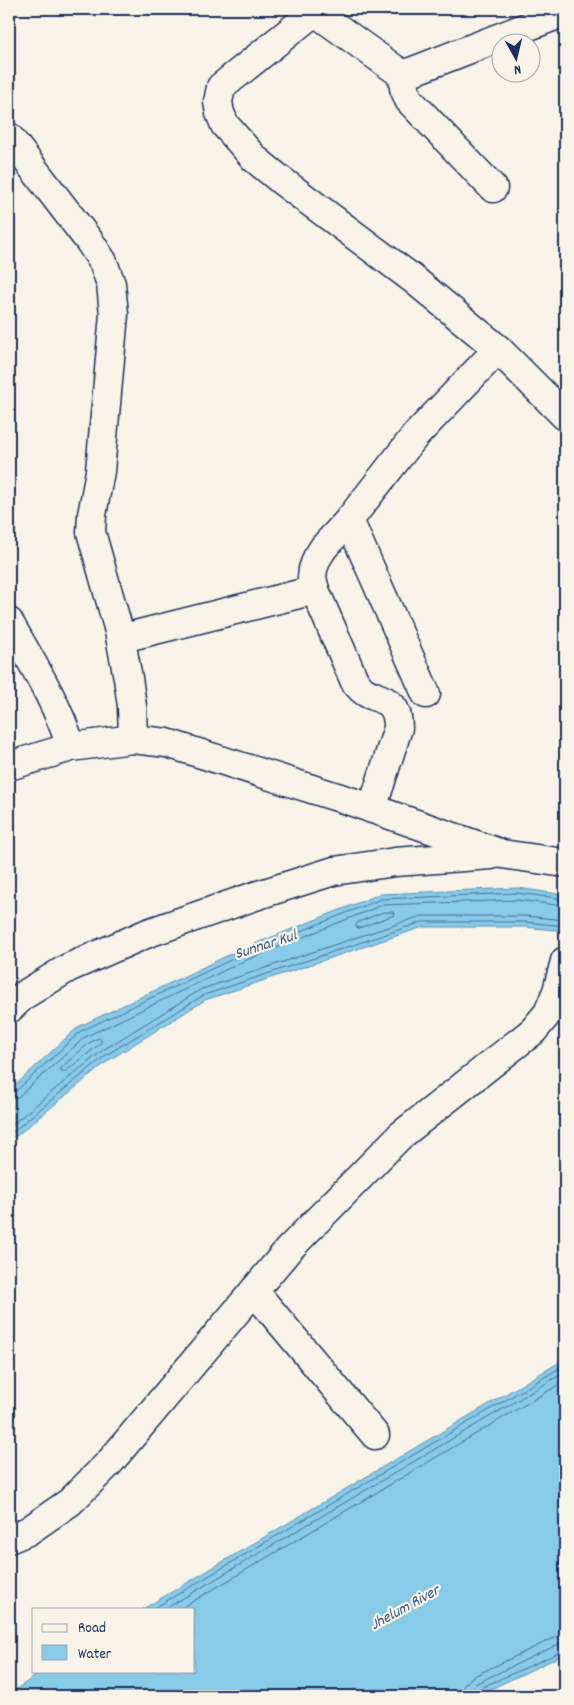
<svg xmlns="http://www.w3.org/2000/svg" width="574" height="1705" viewBox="0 0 574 1705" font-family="Dekko,sans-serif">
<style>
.water{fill:#88cbe9;stroke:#5c8db1}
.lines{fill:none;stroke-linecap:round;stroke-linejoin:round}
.shore{stroke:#476d96;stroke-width:1}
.minor-casing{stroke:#1b2f5e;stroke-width:31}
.minor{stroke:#f7f3e8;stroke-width:28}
.labels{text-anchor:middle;stroke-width:4.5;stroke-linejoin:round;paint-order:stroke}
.water-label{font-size:16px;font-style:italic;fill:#365681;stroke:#f7f3e8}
</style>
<rect width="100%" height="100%" fill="#f7f3e8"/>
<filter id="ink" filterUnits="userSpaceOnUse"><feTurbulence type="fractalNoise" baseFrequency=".02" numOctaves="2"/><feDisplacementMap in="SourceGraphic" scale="10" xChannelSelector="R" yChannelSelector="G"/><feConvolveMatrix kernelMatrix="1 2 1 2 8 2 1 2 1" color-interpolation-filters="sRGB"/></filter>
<g filter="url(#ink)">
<!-- water -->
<g class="water">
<path d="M 518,888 L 565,895 L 565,931 L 524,927 L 423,927 L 205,1000 L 109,1060 L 9,1142 L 9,1091 L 78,1027 L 237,951 L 380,894 Z"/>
<path d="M 565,1359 L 565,1654 L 476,1696 L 9,1696 L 9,1694 L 43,1671 L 194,1671 L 194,1609 L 143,1609 Z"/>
</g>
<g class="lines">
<!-- shore -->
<g class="shore">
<path d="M 384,912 L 393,912 L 394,915 L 359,928 L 356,927 L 357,923 Z"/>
<path d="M 99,1038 L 101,1040 L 101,1043 L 65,1072 L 61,1071 L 61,1068 L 89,1043 Z"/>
<path d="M 9,1094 L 14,1093 L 81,1031 L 239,956 L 381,899 L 517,893 L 565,899"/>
<path d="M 9,1100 L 18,1097 L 85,1037 L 242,962 L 382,905 L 517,900 L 565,906"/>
<path d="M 9,1127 L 103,1050 L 202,989 L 421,916 L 524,916 L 565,920"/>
<path d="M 9,1135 L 106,1055 L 204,995 L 422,922 L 524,922 L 565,926"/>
<path d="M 153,1609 L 565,1365"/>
<path d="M 165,1609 L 565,1372"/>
<path d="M 180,1609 L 565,1381"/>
<path d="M 461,1696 L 463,1686 L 472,1677 L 556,1637 L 565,1636"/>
<path d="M 469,1696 L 470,1689 L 475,1684 L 559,1644 L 565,1643"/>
<path d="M 475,1696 L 478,1689 L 565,1650"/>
</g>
<!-- minor casing -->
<g class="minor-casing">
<g id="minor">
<path d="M 311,9 L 403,75 L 565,12"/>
<path d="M 314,12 L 221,87 L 218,102 L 220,113 L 225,125 L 255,159 L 282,181 L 413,279 L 498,349 L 565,416"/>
<path d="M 403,75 L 404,88 L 409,100 L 493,188"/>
<path d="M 9,137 L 90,242 L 103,262 L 111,284 L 114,314 L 100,471 L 92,515 L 91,532 L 119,631 L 128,678 L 132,706 L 133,739"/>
<path d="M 349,520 L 426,694"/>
<path d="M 9,622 C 32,663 57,702 71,747"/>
<path d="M 135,635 L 315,590"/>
<path d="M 9,766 L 71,747 L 133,739 L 167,743 L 356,803 L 502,854 L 565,863"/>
<path d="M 372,809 L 398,728 C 398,702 387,702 367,693 C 362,691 359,686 355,682 L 315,590 L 312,578 L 313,569 L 317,558 L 324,547 L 349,520 L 415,436 L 498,349"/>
<path d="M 9,1009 L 24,995 L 68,968 L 148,933 L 258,895 L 334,871 L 395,862 L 491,855"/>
<path d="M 254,1291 L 375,1435"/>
<path d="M 9,1539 L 28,1531 L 70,1502 L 110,1462 L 289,1249 L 400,1136 L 533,1031 L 548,1013 L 557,991 L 565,961"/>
</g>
</g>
<!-- minor -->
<use href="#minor" class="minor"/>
</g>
</g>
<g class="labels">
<!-- water labels -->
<g class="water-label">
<text transform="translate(265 943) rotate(-18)" y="6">Sunnar Kul</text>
<text transform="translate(404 1606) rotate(-29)" y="6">Jhelum River</text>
</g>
</g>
<!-- margin -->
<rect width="574" height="1705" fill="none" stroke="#f7f3e8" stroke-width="30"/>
<rect x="15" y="15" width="544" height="1675" fill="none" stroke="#1b2f5e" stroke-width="2" filter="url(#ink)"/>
<!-- legend -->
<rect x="32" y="1608" width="162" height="65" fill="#f7f3e8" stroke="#9fa5b1"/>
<rect x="42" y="1624" width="25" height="8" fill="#f7f3e8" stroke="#9fa5b1"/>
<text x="78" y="1632" font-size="15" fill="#1b2f5e">Road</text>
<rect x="42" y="1645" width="25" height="15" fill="#88cbe9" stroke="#9fa5b1"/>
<text x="78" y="1658" font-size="15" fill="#1b2f5e">Water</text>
<!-- north arrow -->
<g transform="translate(516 58) rotate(172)"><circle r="24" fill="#f7f3e8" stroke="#9fa5b1"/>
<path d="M0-4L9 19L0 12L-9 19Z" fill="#1b2f5e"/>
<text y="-8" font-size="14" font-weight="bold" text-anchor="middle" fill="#1b2f5e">N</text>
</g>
</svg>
